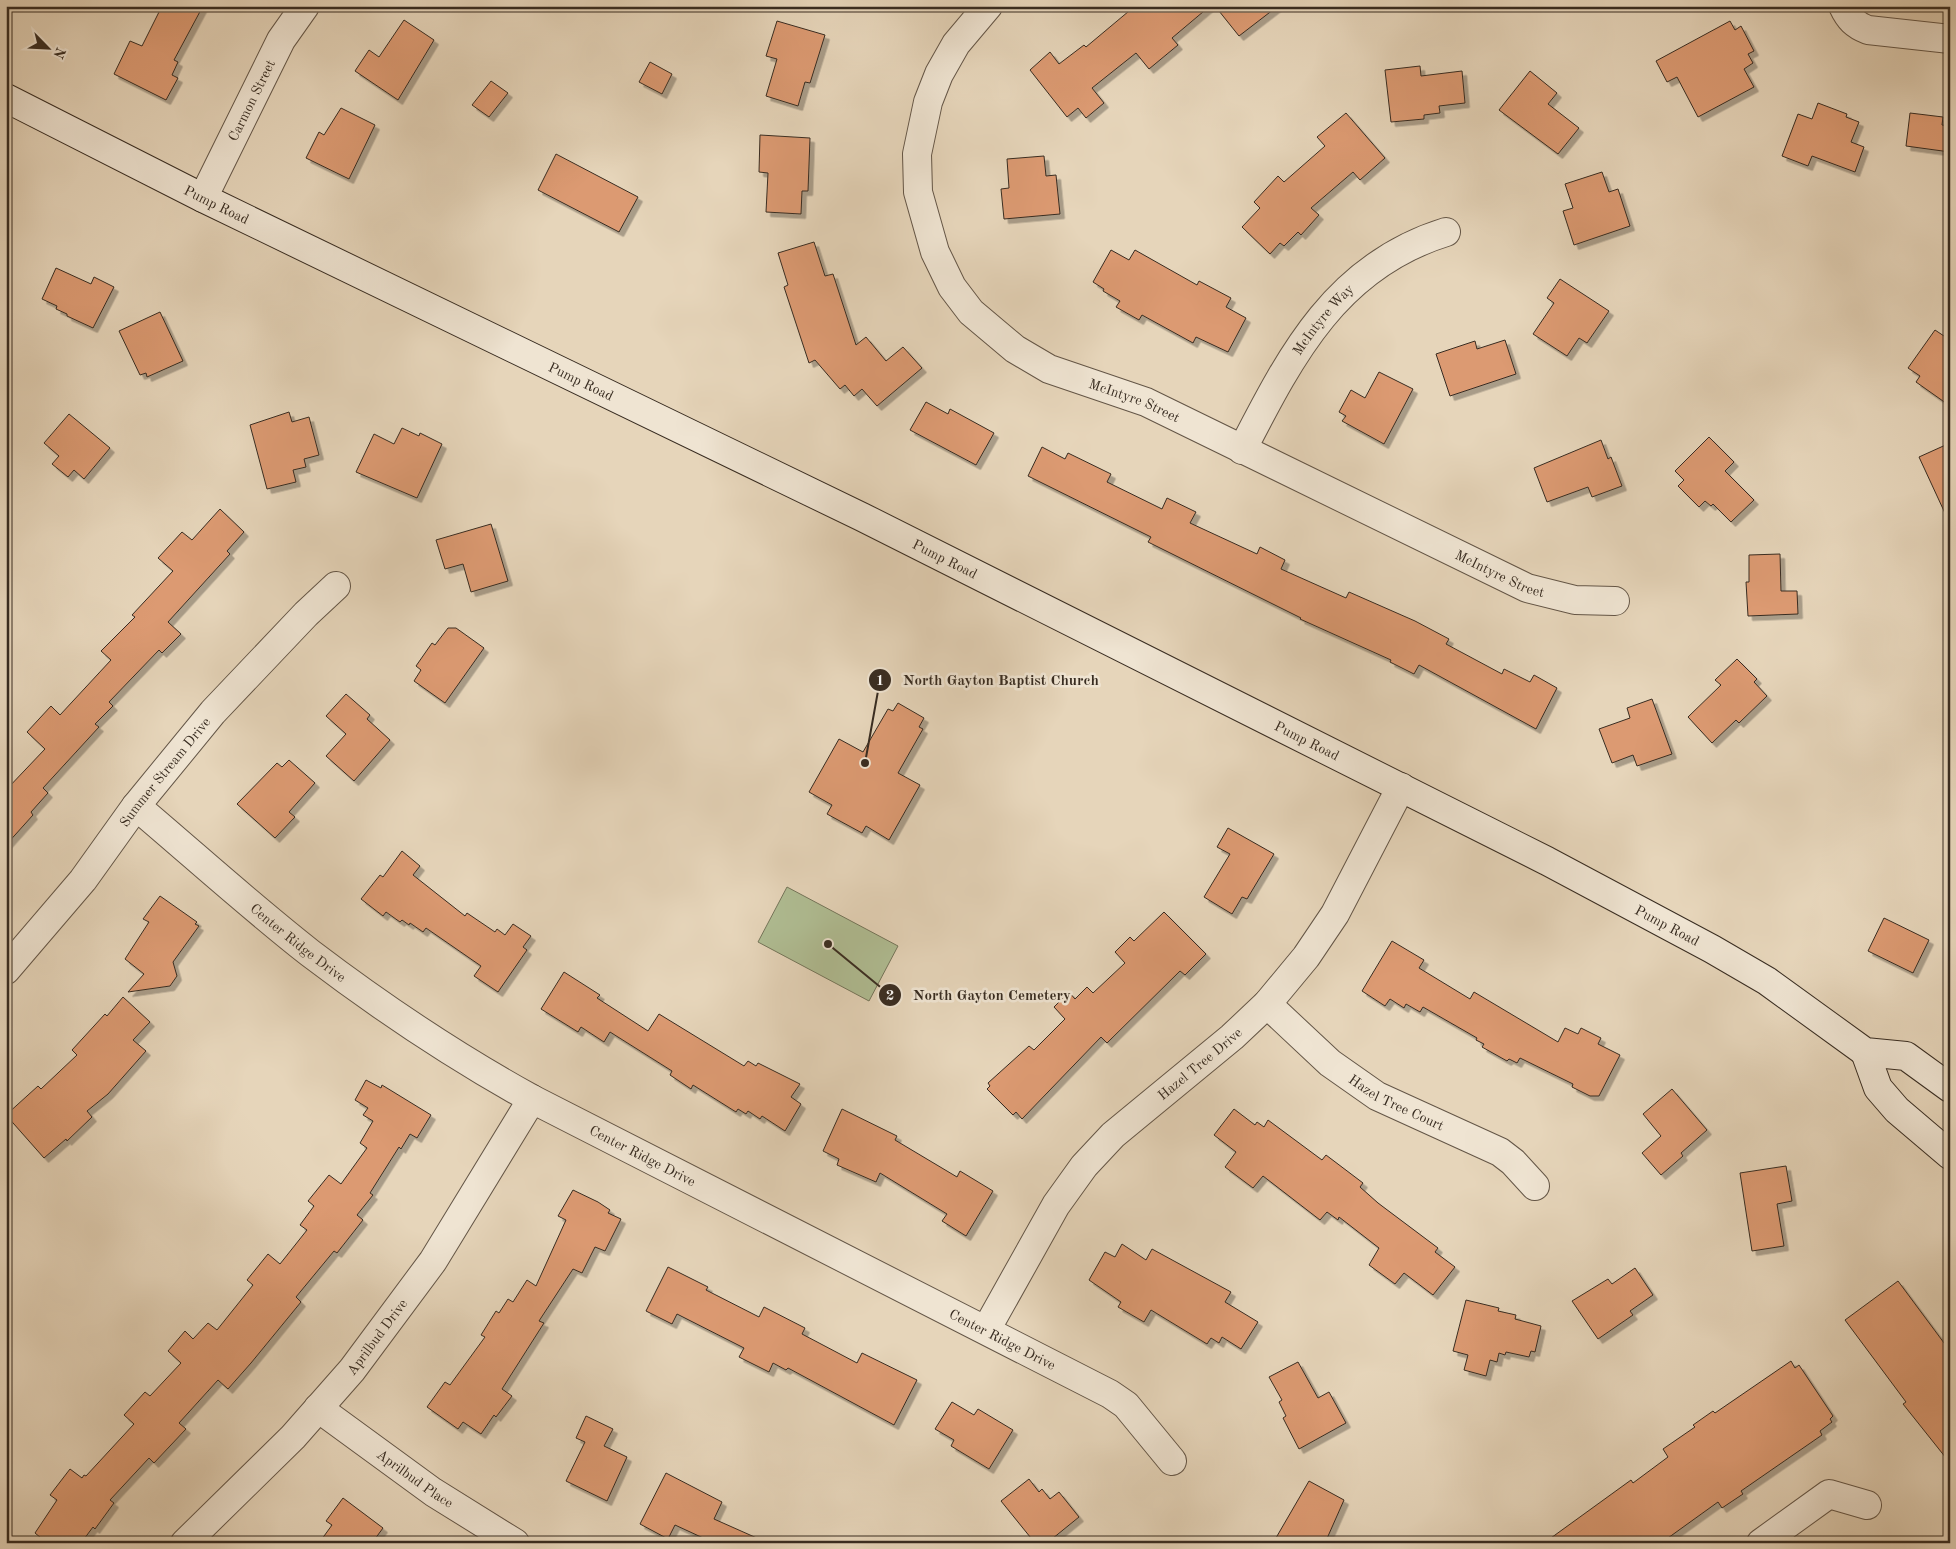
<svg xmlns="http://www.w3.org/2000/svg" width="1956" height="1549" viewBox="0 0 1956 1549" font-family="'Old Standard TT',serif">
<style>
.green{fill:#b0be94;stroke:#74755a}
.building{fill:#dc9a72;stroke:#382c21;filter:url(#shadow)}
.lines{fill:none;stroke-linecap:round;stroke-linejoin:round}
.street-casing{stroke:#645647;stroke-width:30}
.secondary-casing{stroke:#382c21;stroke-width:30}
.street{stroke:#efe4d2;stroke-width:28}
.secondary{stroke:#efe4d2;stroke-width:28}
.labels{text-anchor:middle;stroke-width:5;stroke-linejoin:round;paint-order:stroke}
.street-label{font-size:14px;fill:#382c21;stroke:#efe4d2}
.leader{fill:none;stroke:#382c21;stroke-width:2}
.callout-dot{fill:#382c21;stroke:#efe4d2;stroke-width:2}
.mark-label{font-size:15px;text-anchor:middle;font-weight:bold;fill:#fff}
.callout-label{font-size:15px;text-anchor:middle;font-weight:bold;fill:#382c21;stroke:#efe4d2;stroke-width:5;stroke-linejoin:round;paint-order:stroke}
</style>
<defs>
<filter id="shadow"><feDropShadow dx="4.5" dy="4.5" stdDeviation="0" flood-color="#0004"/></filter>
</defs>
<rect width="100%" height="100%" fill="#e6d5ba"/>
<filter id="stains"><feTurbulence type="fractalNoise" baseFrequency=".004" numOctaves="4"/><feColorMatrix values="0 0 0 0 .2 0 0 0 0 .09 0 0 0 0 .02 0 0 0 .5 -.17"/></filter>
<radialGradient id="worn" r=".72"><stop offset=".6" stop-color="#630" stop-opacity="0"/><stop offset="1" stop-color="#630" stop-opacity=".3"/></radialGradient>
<!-- green -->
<path class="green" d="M 787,887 L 898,946 L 869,1001 L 758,942 Z"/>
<!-- building -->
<g class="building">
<path d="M 162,6 L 203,6 L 174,60 L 178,62 L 172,75 L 178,78 L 166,100 L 114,74 L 130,41 L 142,46 Z"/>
<path d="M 1135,6 L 1210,6 L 1172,38 L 1178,45 L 1149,69 L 1136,53 L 1092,88 L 1104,103 L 1086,118 L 1078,108 L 1067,117 L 1030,70 L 1050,52 L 1059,64 L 1084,45 L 1086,47 Z"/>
<path d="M 1215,6 L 1278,6 L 1239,36 Z"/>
<path d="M 404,20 L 434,40 L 398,100 L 355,71 L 369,50 L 379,57 Z"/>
<path d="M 777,21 L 825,35 L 810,83 L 805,82 L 798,106 L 766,96 L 777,59 L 766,56 Z"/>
<path d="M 1730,21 L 1735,30 L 1741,26 L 1754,51 L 1748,54 L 1753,63 L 1744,69 L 1754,87 L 1698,117 L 1677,77 L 1667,82 L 1656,61 Z"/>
<path d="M 650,62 L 672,74 L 662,94 L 639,82 Z"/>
<path d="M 1420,66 L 1421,76 L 1462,71 L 1465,103 L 1439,106 L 1440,113 L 1424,115 L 1424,119 L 1391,122 L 1385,70 Z"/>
<path d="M 1530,71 L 1557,93 L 1548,104 L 1579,128 L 1558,154 L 1499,110 Z"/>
<path d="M 491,81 L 508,93 L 489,117 L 472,105 Z"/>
<path d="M 1818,103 L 1847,114 L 1846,117 L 1859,122 L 1851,142 L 1864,147 L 1855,172 L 1812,156 L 1808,166 L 1782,156 L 1798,114 L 1812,119 Z"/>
<path d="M 341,108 L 375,125 L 349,179 L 306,158 L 319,132 L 324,135 Z"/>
<path d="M 1346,113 L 1385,158 L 1360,180 L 1353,172 L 1311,208 L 1319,215 L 1301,235 L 1298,232 L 1284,246 L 1280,243 L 1270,254 L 1242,227 L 1260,208 L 1254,202 L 1278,176 L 1284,182 L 1325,146 L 1317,137 Z"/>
<path d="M 1910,113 L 1943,117 L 1942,125 L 1950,126 L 1950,152 L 1906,146 Z"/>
<path d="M 760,135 L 810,138 L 808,191 L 802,191 L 801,214 L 766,212 L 768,173 L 759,172 Z"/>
<path d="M 556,154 L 638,197 L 619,232 L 538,190 Z"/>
<path d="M 1044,156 L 1046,176 L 1056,175 L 1060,214 L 1004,219 L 1001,189 L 1009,188 L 1007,159 Z"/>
<path d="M 1602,172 L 1609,192 L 1618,189 L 1630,226 L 1574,245 L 1563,211 L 1573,208 L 1565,184 Z"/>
<path d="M 814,242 L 825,276 L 833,274 L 856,345 L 866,337 L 886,361 L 903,347 L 922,368 L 877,406 L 862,389 L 854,396 L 845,385 L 840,389 L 815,360 L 809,363 L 784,287 L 788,285 L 778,253 Z"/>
<path d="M 1111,250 L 1129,260 L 1135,250 L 1197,285 L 1199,281 L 1231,298 L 1226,307 L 1246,318 L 1228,352 L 1196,337 L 1193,343 L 1142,315 L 1139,320 L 1116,307 L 1120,301 L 1103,291 L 1104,289 L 1093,282 Z"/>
<path d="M 56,268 L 91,284 L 94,277 L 114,287 L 93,328 L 67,316 L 67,314 L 56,309 L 57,306 L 42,299 Z"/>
<path d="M 1560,279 L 1609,311 L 1587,343 L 1579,338 L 1567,356 L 1533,334 L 1554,303 L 1547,298 Z"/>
<path d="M 160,312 L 183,361 L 147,377 L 146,373 L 140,375 L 119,331 Z"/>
<path d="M 1935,330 L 1950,340 L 1950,406 L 1916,382 L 1920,376 L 1908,368 Z"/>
<path d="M 1505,340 L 1516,374 L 1450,396 L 1436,354 L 1475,341 L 1477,349 Z"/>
<path d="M 1379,372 L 1413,389 L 1384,444 L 1342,421 L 1346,416 L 1339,412 L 1351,390 L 1365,398 Z"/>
<path d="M 926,402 L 948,414 L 950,409 L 994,433 L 976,465 L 910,430 Z"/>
<path d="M 289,412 L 292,422 L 309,417 L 319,455 L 304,459 L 306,467 L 293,470 L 296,482 L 267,489 L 250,425 Z"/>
<path d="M 69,414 L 110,448 L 84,479 L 74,470 L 68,477 L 52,464 L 59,456 L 44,443 Z"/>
<path d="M 402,428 L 419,436 L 420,433 L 442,444 L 417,498 L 356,472 L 374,434 L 394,444 Z"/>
<path d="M 1709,437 L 1734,462 L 1725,471 L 1754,500 L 1731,522 L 1713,504 L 1711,506 L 1705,501 L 1699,507 L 1678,486 L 1684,480 L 1675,471 Z"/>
<path d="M 1601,440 L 1608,459 L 1611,457 L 1622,486 L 1592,497 L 1588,487 L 1547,502 L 1534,468 Z"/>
<path d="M 1950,443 L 1950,524 L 1919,457 Z"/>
<path d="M 1042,447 L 1065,459 L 1068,453 L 1111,474 L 1107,482 L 1162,509 L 1167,498 L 1196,512 L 1190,523 L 1257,554 L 1260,547 L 1285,560 L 1281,569 L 1346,598 L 1349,592 L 1415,621 L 1449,639 L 1446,644 L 1502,674 L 1504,669 L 1530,682 L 1534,675 L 1557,688 L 1536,729 L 1419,665 L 1414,674 L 1390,662 L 1391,660 L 1300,619 L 1301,618 L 1148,542 L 1151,537 L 1028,476 Z"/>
<path d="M 220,509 L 244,532 L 227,551 L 230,554 L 168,622 L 181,634 L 162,653 L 159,650 L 109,702 L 113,706 L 95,724 L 99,727 L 43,788 L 48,793 L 31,812 L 33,815 L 6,845 L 6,790 L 45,749 L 27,732 L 51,706 L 60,715 L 111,660 L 101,651 L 135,617 L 132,615 L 173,571 L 158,558 L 182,532 L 192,540 Z"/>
<path d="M 491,524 L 508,581 L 471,592 L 463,564 L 445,569 L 436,540 Z"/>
<path d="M 1780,554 L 1781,591 L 1797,591 L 1798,614 L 1748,616 L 1746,582 L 1749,582 L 1749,555 Z"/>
<path d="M 448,628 L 456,628 L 484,648 L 445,703 L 414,681 L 421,670 L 416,666 L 432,643 L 435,645 Z"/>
<path d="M 1737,659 L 1757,679 L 1754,682 L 1767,696 L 1739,723 L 1736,720 L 1712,743 L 1688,717 L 1721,685 L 1715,680 Z"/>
<path d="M 346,694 L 370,715 L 367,719 L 390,740 L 354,781 L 326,756 L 346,734 L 326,716 Z"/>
<path d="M 1652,699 L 1672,754 L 1637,766 L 1633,755 L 1612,763 L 1599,729 L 1630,718 L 1627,708 Z"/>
<path d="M 898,703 L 924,718 L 919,727 L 923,729 L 898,773 L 920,785 L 889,840 L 866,826 L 862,833 L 827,814 L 832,805 L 809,792 L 839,739 L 863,752 L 888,709 L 893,711 Z"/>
<path d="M 289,760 L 315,783 L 289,812 L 295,817 L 275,838 L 237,804 L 277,763 L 282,767 Z"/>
<path d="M 1228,828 L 1274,854 L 1247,899 L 1242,897 L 1232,914 L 1204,897 L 1230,854 L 1217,847 Z"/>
<path d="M 402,851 L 420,866 L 413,875 L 465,916 L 467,913 L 495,932 L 497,929 L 505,935 L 513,924 L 531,936 L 523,947 L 527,950 L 498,992 L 474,976 L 481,966 L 426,928 L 423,932 L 410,923 L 409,925 L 402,920 L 400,922 L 386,912 L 383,916 L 361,899 L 380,875 L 383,877 Z"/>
<path d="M 160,896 L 197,922 L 195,924 L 199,926 L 173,962 L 177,976 L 170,986 L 128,992 L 144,974 L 125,959 L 149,922 L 143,919 Z"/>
<path d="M 1164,912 L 1206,954 L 1185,975 L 1180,971 L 1107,1043 L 1101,1037 L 1022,1119 L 1016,1112 L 1013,1115 L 987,1089 L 990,1086 L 988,1083 L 1029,1046 L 1034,1050 L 1065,1019 L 1054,1007 L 1069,992 L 1075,999 L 1087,987 L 1093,993 L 1125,963 L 1115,952 L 1130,937 L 1134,941 Z"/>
<path d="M 1884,918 L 1929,940 L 1913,973 L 1868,951 Z"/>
<path d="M 1392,941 L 1424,960 L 1419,968 L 1470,999 L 1474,992 L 1558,1042 L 1565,1028 L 1578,1034 L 1581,1028 L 1601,1038 L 1598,1044 L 1620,1055 L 1599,1096 L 1590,1096 L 1572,1087 L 1573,1084 L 1520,1058 L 1517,1063 L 1509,1059 L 1507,1061 L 1482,1047 L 1484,1044 L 1476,1040 L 1477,1038 L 1423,1007 L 1420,1012 L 1406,1004 L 1404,1008 L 1390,999 L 1385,1006 L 1362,991 Z"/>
<path d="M 564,972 L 600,995 L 597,998 L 648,1031 L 659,1014 L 744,1066 L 748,1061 L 756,1066 L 758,1063 L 800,1084 L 791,1097 L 801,1104 L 785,1131 L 762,1116 L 760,1119 L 748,1111 L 746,1114 L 738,1109 L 736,1112 L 693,1085 L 691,1089 L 670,1075 L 672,1071 L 610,1032 L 604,1042 L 581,1027 L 578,1032 L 541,1009 Z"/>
<path d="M 123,997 L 150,1022 L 133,1040 L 146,1051 L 108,1094 L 87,1111 L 92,1117 L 67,1141 L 66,1139 L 44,1158 L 6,1115 L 38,1086 L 41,1089 L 77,1055 L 72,1050 L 105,1014 L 107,1016 Z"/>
<path d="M 366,1080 L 381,1088 L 382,1085 L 431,1115 L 417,1138 L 410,1134 L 401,1149 L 399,1147 L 370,1193 L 373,1195 L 357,1215 L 363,1220 L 337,1253 L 334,1251 L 296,1297 L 301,1302 L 251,1363 L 228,1389 L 218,1380 L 179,1423 L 186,1429 L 154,1463 L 149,1458 L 110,1500 L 114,1503 L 95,1529 L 93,1527 L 81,1543 L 47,1543 L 35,1533 L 57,1500 L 50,1495 L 70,1469 L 82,1478 L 84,1475 L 86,1476 L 134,1424 L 124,1415 L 145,1392 L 150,1396 L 181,1363 L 168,1351 L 185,1331 L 193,1339 L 208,1323 L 217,1330 L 253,1285 L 247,1280 L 268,1254 L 280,1264 L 307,1230 L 300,1225 L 314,1206 L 308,1201 L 329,1175 L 341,1184 L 367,1148 L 360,1143 L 373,1121 L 363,1115 L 368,1108 L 355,1100 Z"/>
<path d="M 1672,1089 L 1707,1130 L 1681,1153 L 1683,1156 L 1661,1175 L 1642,1153 L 1661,1136 L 1643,1114 Z"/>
<path d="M 842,1109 L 897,1136 L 895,1140 L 957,1177 L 960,1171 L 993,1191 L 966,1236 L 942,1221 L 947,1214 L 880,1173 L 876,1182 L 837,1165 L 839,1159 L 823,1151 Z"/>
<path d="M 1234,1109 L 1255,1125 L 1257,1122 L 1264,1127 L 1268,1120 L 1322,1160 L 1326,1155 L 1363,1183 L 1360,1187 L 1378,1203 L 1438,1248 L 1435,1252 L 1455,1267 L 1433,1295 L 1404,1273 L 1395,1284 L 1369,1265 L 1379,1248 L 1339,1217 L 1338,1220 L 1327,1212 L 1320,1220 L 1263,1176 L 1253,1188 L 1225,1167 L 1236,1152 L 1214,1135 Z"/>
<path d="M 1786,1166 L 1792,1201 L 1777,1204 L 1784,1246 L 1752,1251 L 1740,1173 Z"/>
<path d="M 573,1190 L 598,1202 L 610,1210 L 608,1213 L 621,1219 L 605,1251 L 595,1247 L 582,1273 L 573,1269 L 539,1321 L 544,1323 L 502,1389 L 512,1396 L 496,1417 L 494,1415 L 481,1434 L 463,1422 L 458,1429 L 427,1407 L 445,1382 L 450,1385 L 485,1337 L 481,1335 L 496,1311 L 499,1313 L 508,1299 L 513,1302 L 527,1280 L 536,1286 L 566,1220 L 558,1216 Z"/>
<path d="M 1122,1244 L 1146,1260 L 1152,1249 L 1231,1292 L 1225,1302 L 1258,1322 L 1241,1349 L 1222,1337 L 1219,1343 L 1211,1338 L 1207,1344 L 1151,1310 L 1144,1322 L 1118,1307 L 1121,1302 L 1089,1280 L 1105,1252 L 1115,1257 Z"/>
<path d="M 668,1267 L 708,1287 L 706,1290 L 759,1317 L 764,1307 L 805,1328 L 802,1334 L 857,1363 L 862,1353 L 917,1380 L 894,1425 L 788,1368 L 786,1370 L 773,1363 L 769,1372 L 739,1357 L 744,1348 L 677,1314 L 672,1324 L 646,1311 Z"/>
<path d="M 1635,1268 L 1653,1295 L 1630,1311 L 1633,1315 L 1598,1339 L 1572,1301 L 1608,1279 L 1612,1284 Z"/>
<path d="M 1898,1281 L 1950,1351 L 1950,1463 L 1903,1404 L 1906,1402 L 1845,1320 Z"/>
<path d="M 1466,1300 L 1499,1308 L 1498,1311 L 1516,1315 L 1515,1319 L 1541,1326 L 1535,1352 L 1531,1351 L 1529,1357 L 1506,1352 L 1505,1355 L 1499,1353 L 1497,1362 L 1490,1360 L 1486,1376 L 1464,1370 L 1468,1355 L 1453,1351 Z"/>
<path d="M 1791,1361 L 1795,1368 L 1799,1365 L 1833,1416 L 1830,1419 L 1832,1422 L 1820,1431 L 1822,1435 L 1741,1491 L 1743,1494 L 1722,1508 L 1718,1502 L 1661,1543 L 1544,1543 L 1631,1480 L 1633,1483 L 1668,1457 L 1663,1449 L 1695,1427 L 1693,1425 L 1713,1411 L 1715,1413 Z"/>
<path d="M 1298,1362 L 1318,1398 L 1329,1392 L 1346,1423 L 1299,1449 L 1283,1418 L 1286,1416 L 1279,1402 L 1282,1400 L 1269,1377 Z"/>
<path d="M 952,1402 L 974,1415 L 978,1409 L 1013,1430 L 989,1469 L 951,1446 L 954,1440 L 935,1429 Z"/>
<path d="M 586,1416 L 613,1429 L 604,1446 L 627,1457 L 607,1501 L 566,1481 L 585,1442 L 576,1438 Z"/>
<path d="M 666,1473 L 722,1502 L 714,1519 L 768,1543 L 714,1543 L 675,1525 L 668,1539 L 640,1524 Z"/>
<path d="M 1029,1479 L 1039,1492 L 1042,1489 L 1050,1499 L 1059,1492 L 1079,1517 L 1047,1543 L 1035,1543 L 1001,1501 Z"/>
<path d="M 1309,1481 L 1344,1500 L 1325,1543 L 1273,1543 Z"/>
<path d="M 343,1498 L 383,1528 L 372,1543 L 319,1543 L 332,1525 L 326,1521 Z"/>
</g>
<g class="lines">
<!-- street casing -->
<g class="street-casing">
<g id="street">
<path id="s1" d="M 988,6 L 956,44 L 939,74 L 928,102 L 917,154 L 918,192 L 935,252 L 952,287 L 971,312 L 1015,349 L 1049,369 L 1146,402 L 1527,588 L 1575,600 L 1615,601"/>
<path d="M 1843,6 C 1849,19 1855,25 1868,30 L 1950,39"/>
<path id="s2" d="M 203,198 L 281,40 L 305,6"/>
<path id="s3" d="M 1242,450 C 1291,355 1336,266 1446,232"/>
<path id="s4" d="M 136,806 C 194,855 250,906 310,953 C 381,1007 454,1056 532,1099 L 1110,1394 L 1126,1405 L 1172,1461"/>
<path id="s5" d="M 6,970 L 83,880 L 136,806 L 213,712 L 306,614 L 336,586"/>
<path id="s6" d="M 1267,1004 L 1330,1063 L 1377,1096 L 1500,1152 L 1513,1162 L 1535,1186"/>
<path id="s7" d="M 986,1330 L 1056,1205 L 1084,1166 L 1113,1135 L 1232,1037 L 1267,1004 L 1306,957 L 1335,914 L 1401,787"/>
<path id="s8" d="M 318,1408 L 433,1492 L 515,1543"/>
<path id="s9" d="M 185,1543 L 293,1437 L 352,1370 L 433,1261 L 532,1099"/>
<path d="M 1761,1543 L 1829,1494 L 1867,1505"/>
</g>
</g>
<!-- secondary casing -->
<g class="secondary-casing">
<g id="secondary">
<path id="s10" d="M 6,98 L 203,198 L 862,517 L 1547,861 L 1712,949 L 1767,981 L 1865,1052 L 1906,1056 L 1950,1088"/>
<path d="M 1865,1052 L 1878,1088 L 1897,1110 L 1950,1155"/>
</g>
</g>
<!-- street -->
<use href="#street" class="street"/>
<!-- secondary -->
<use href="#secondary" class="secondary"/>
</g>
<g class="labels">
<!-- street labels -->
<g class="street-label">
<text dy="5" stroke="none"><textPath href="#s2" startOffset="109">Carmon Street</textPath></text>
<text dy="5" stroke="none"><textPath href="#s10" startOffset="236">Pump Road</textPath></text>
<text dy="5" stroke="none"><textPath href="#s3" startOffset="154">McIntyre Way</textPath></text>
<text dy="5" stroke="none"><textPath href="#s10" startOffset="641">Pump Road</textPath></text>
<text dy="5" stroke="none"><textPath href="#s1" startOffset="526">McIntyre Street</textPath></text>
<text dy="5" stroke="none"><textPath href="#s10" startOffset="1046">Pump Road</textPath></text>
<text dy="5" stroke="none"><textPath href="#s1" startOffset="931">McIntyre Street</textPath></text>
<text dy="5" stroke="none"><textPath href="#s10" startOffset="1451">Pump Road</textPath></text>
<text dy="5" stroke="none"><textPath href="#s5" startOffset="254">Summer Stream Drive</textPath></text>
<text dy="5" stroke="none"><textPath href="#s10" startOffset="1856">Pump Road</textPath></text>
<text dy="5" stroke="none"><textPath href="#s4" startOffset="212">Center Ridge Drive</textPath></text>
<text dy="5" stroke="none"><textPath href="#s7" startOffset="346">Hazel Tree Drive</textPath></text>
<text dy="5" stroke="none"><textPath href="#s6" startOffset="164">Hazel Tree Court</textPath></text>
<text dy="5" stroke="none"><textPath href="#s4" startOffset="618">Center Ridge Drive</textPath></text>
<text dy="5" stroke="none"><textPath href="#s9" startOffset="282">Aprilbud Drive</textPath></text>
<text dy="5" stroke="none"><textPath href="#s4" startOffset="1022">Center Ridge Drive</textPath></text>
<text dy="5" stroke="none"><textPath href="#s8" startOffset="120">Aprilbud Place</textPath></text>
</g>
</g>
<!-- callouts -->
<path class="leader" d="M865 763L880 680M828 944L890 995"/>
<g class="callout-dot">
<circle cx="865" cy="763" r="5"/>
<circle cx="828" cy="944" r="5"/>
<circle cx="880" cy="680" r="12"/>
<circle cx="890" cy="995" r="12"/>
</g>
<g class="mark-label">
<text x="880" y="685">1</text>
<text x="890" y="1000">2</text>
</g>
<g class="callout-label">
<text x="1001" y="685">North Gayton Baptist Church</text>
<text x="992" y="1000">North Gayton Cemetery</text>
</g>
<!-- margin -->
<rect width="1956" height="1549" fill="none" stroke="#e6d5ba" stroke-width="25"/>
<rect x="8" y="8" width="1941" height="1534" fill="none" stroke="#382c21" stroke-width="2.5"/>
<rect x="12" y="12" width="1931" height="1524" fill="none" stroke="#382c21"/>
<!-- north arrow -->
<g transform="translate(48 48) rotate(114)" stroke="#efe4d2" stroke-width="4" paint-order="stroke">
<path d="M0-4L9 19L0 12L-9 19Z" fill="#382c21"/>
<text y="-8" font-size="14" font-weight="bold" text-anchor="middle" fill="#382c21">N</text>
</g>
<rect width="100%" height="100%" filter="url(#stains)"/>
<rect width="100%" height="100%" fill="url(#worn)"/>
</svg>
